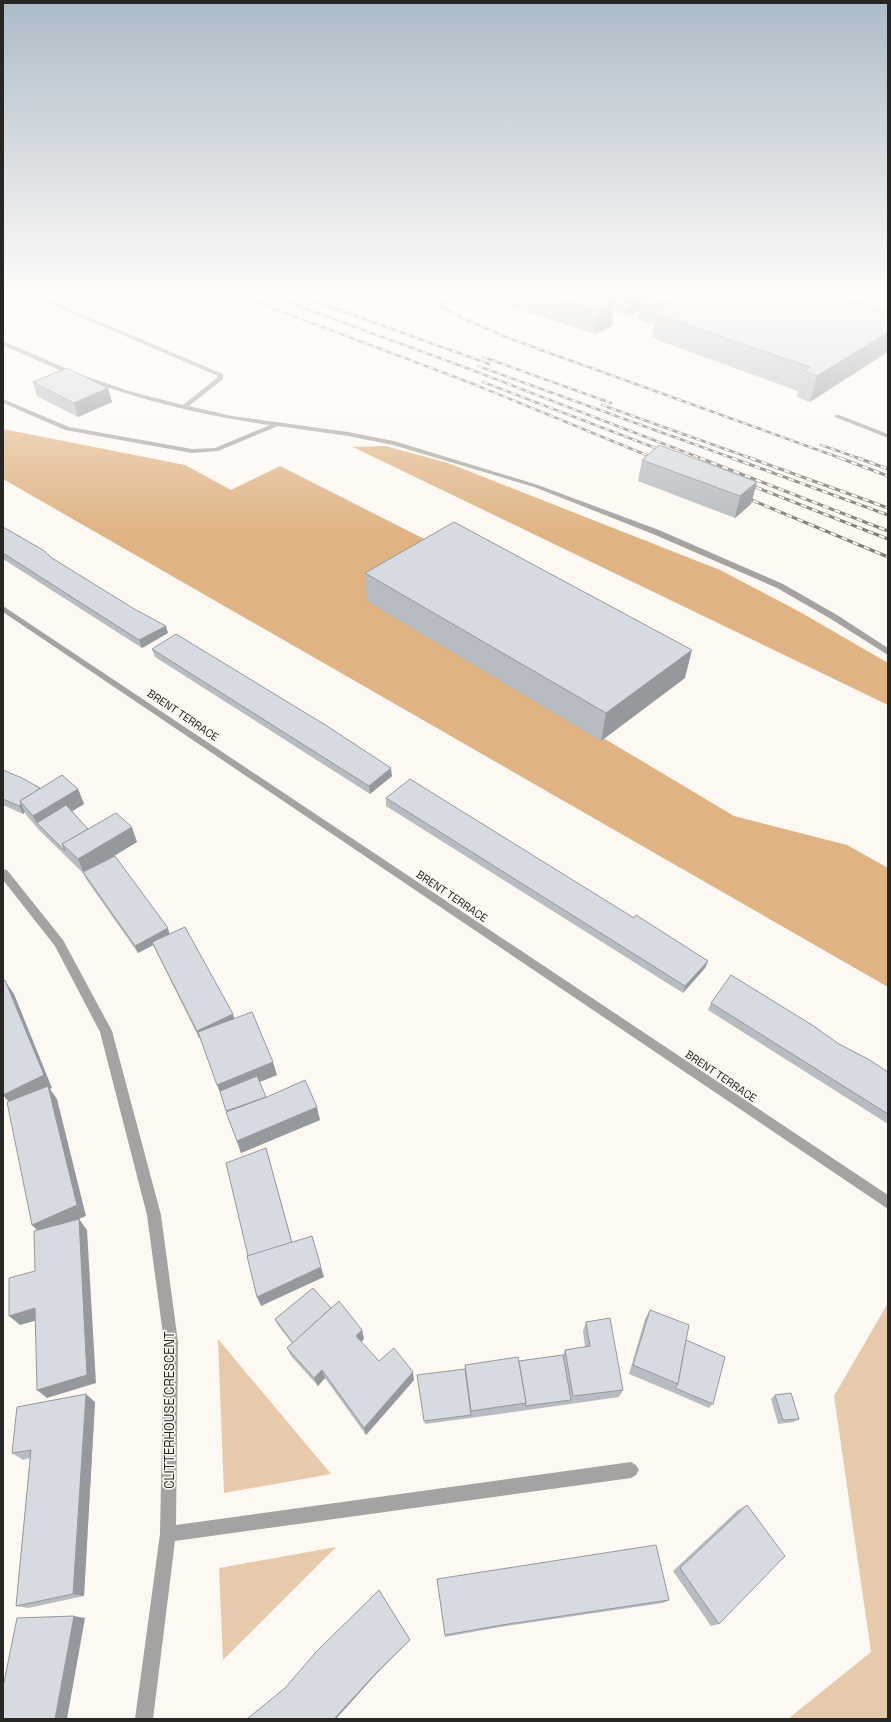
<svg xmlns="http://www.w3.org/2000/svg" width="891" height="1722" viewBox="0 0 891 1722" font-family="'Space Grotesk',sans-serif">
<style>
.green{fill:#e7caac}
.forest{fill:#dfb383}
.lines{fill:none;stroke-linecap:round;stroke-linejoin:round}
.service{fill:#a5a3a1;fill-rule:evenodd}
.minor{fill:#a5a3a1;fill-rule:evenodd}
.rail-far1-casing{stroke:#807d79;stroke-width:2.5}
.rail-casing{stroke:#807d79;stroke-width:3}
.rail-far1{stroke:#fef8f2;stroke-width:1.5;stroke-dasharray:5;stroke-linecap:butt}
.rail{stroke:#fef8f2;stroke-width:2;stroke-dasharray:6;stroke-linecap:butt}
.wall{fill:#b7bcc2}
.shaded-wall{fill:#95999e}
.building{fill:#d5dbe1;stroke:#95999e}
.labels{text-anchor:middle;stroke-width:3.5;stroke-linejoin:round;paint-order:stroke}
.street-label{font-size:11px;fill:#282624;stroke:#fef8f2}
.near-street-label{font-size:13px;fill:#282624;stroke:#fef8f2}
</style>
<rect width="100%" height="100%" fill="#fef8f2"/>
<!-- green -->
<g class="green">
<path d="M 888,1303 L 888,1719 L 788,1719 L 871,1652 L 834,1396 Z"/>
<path d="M 218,1339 L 331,1474 L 224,1493 Z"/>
<path d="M 336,1547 L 223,1660 L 219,1568 Z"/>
</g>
<!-- forest -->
<g class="forest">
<path d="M 3,429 L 185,465 L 231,490 L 280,466 L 456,555 L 372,600 L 734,816 L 847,845 L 888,868 L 888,987 L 3,479 Z"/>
<path d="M 385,446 L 448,463 L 720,570 L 800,612 L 888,663 L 888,705 L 353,447 Z"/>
</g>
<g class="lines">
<!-- service -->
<g class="service">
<path d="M 25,293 L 32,293 L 223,374 L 223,379 L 189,406 L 232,416 L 348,432 L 394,441 L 538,485 L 659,530 L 783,584 L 837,615 L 888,648 L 888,655 L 831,619 L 777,588 L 653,534 L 534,487 L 393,445 L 348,436 L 278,426 L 218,451 L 192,453 L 65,430 L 3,403 L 3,399 L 69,427 L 192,449 L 215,448 L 270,425 C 204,416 138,400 76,376 C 51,367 27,356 3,345 L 3,341 L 79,374 L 129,391 L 183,405 L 218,377 L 218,376 Z"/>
<path d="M 835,415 L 839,415 L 888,434 L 888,438 L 835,417 Z"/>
</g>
<!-- minor -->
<g class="minor">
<path d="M 3,606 L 888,1195 L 888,1209 L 3,612 Z"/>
<path d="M 3,869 L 7,870 L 63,940 L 112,1031 L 161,1215 L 178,1342 L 176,1525 L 631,1462 L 636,1465 L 639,1470 L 636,1475 L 631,1478 L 175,1541 L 153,1719 L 135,1719 L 160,1534 L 164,1342 L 147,1215 L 100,1032 L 55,946 L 3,880 Z"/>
</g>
<!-- rail-far1 casing -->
<g class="rail-far1-casing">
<g id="rail-far1">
<path d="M 232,293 L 471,383 L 656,459"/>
<path d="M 263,293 L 472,370 L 703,459"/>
<path d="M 292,293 L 489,364"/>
<path d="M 418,293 L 462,318 L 511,339 L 843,459"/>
<path d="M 430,293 L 447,303"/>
<path d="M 483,357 L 611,403"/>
<path d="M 478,366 L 735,459"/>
<path d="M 483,382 L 666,452"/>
<path d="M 602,405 L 753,459"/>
<path d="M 821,445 L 861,459"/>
</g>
</g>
<!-- rail casing -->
<g class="rail-casing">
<g id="rail">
<path d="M 653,458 L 657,460"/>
<path d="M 700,458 L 888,531"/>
<path d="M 732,458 L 888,515"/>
<path d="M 750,458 L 888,508"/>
<path d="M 840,458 L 888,476"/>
<path d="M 858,458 L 888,469"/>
<path d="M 745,483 L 888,539"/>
<path d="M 742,496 L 888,557"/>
</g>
</g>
<!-- rail-far1 -->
<use href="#rail-far1" class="rail-far1"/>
<!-- rail -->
<use href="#rail" class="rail"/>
</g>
<!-- wall -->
<g class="wall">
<path d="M 480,293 L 542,293 L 592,294 L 593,293 L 829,293 L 888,311 L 810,402 L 797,397 L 798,391 L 652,338 L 654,325 L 638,319 L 640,310 L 628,316 L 614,311 L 612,326 L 595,334 L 520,310 Z"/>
<path d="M 881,293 L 888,293 L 888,295 Z"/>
<path d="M 33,382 L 108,388 L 112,402 L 78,417 L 37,396 Z"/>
<path d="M 642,460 L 757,482 L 751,504 L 735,518 L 638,481 Z"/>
<path d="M 3,527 L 52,558 L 168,633 L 142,648 L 3,559 Z"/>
<path d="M 365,573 L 685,678 L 601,741 L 367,601 Z"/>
<path d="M 152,649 L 392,776 L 370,794 L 155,657 Z"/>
<path d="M 3,770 L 40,789 L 78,789 L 84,804 L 72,811 L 88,829 L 137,842 L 106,861 L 170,934 L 233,1014 L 234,1019 L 277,1075 L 259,1082 L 266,1097 L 320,1120 L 241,1153 L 226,1111 L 220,1091 L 200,1038 L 199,1038 L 153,945 L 138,953 L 86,879 L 83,873 L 40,831 L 27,816 L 25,812 L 23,814 L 3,805 Z"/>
<path d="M 386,798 L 634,918 L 708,961 L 705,968 L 683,993 L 386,806 Z"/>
<path d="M 711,1003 L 839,1044 L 888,1072 L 888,1124 L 708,1010 Z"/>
<path d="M 331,1308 L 362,1330 L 364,1339 L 361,1342 L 379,1361 L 414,1380 L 366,1435 L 325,1378 L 318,1386 L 291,1356 L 287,1348 L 292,1343 L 277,1324 L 275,1319 Z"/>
<path d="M 650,1310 L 686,1340 L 713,1404 L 709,1408 L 672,1392 L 629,1374 L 645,1319 Z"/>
<path d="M 586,1322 L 623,1390 L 619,1397 L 570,1404 L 470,1418 L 425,1424 L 418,1379 L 465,1369 L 465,1365 L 519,1361 L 563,1355 L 565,1350 L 585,1347 L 583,1331 Z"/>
<path d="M 775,1395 L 799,1419 L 794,1422 L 778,1424 L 771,1399 Z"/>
<path d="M 95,1402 L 84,1596 L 28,1608 L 16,1606 L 30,1458 L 23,1460 L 12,1453 Z"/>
<path d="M 747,1505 L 719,1624 L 711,1626 L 673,1571 L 738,1510 Z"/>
<path d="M 437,1579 L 669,1600 L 663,1603 L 500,1627 L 445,1637 Z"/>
</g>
<!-- shaded-wall -->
<g class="shaded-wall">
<path d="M 631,293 L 677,293 L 642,295 L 640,310 L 628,316 Z"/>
<path d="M 615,301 L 612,326 L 595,334 L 598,310 Z"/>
<path d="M 888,332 L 888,352 L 810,402 L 817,376 Z"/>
<path d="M 108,388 L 112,402 L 78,417 L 74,403 Z"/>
<path d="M 757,482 L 751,504 L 735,518 L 740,496 Z"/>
<path d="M 166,626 L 168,633 L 142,648 L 139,640 Z"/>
<path d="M 692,650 L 685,678 L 601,741 L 606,713 Z"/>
<path d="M 391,768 L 392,776 L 370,794 L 369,786 Z"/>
<path d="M 78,789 L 84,804 L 43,829 L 37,823 L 33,816 Z"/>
<path d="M 21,804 L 25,812 L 23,814 L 19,806 Z"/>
<path d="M 132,827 L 137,842 L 84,874 L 78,859 Z"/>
<path d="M 168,928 L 170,936 L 138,953 L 135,946 Z"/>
<path d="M 708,961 L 705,968 L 683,993 L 685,986 Z"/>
<path d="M 3,978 L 14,994 L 52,1088 L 50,1089 L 57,1099 L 86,1216 L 79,1219 L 87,1230 L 96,1383 L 47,1398 L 37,1390 L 42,1235 L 32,1225 L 13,1107 L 3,1095 Z"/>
<path d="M 233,1014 L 235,1021 L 199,1038 L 197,1031 Z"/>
<path d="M 273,1062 L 277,1075 L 222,1097 L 217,1085 Z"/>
<path d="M 317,1107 L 320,1120 L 241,1153 L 237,1141 Z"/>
<path d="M 266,1148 L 294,1249 L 252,1267 Z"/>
<path d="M 321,1267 L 324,1277 L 261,1306 L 257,1297 Z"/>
<path d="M 35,1308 L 45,1318 L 20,1325 L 9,1316 Z"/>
<path d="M 362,1330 L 364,1339 L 358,1345 L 356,1336 Z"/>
<path d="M 322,1370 L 325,1378 L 318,1386 L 314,1378 Z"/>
<path d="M 413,1372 L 414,1380 L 366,1435 L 364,1428 Z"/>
<path d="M 86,1394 L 95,1402 L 84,1596 L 73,1594 Z"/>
<path d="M 379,1590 L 410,1640 L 379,1671 L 336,1719 L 334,1719 Z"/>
<path d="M 74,1616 L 85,1618 L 67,1719 L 55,1719 Z"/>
</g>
<!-- building -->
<g class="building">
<path d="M 542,293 L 587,293 L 615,301 L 598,310 Z"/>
<path d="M 646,293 L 829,293 L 888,311 L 888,332 L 817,376 L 804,371 L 810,367 L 656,314 L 673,305 L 642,295 Z"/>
<path d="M 67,368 L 108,388 L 74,403 L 33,382 Z"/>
<path d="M 659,445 L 757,482 L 740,496 L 642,460 Z"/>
<path d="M 454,522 L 692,650 L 606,713 L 365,573 Z"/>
<path d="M 3,527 L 43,550 L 52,558 L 136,610 L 166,626 L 139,640 L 3,553 Z"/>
<path d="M 176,634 L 327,726 L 391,768 L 369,786 L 152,649 Z"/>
<path d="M 3,770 L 22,778 L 40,788 L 35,792 L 20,801 L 21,804 L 19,806 L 3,799 Z"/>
<path d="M 62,775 L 78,789 L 33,816 L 20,801 Z"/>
<path d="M 410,779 L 634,918 L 636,915 L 708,961 L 685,986 L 386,798 Z"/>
<path d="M 66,805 L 88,829 L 62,844 L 65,851 L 37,823 Z"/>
<path d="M 116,813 L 132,827 L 78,859 L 62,844 Z"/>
<path d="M 115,856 L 168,928 L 135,946 L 83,872 Z"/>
<path d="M 185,927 L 233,1014 L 197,1031 L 152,942 Z"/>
<path d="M 731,975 L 812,1025 L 839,1044 L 868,1059 L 888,1072 L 888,1114 L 711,1003 Z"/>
<path d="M 5,980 L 44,1075 L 3,1095 L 3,981 Z"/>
<path d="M 252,1012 L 273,1062 L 217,1085 L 198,1032 Z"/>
<path d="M 257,1076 L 266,1097 L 226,1111 L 220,1091 Z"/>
<path d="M 305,1080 L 317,1107 L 237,1141 L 226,1112 L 267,1097 Z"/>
<path d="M 48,1086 L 77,1205 L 32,1225 L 7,1102 Z"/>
<path d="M 266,1148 L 292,1243 L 248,1256 L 226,1163 Z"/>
<path d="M 79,1219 L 87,1375 L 37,1390 L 35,1308 L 9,1316 L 9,1278 L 35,1271 L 34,1231 Z"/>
<path d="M 312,1236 L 321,1267 L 257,1297 L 247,1256 Z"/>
<path d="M 313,1288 L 331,1308 L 293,1343 L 275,1319 Z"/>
<path d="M 339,1301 L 362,1330 L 356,1336 L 379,1361 L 394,1348 L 413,1372 L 364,1428 L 322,1370 L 314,1378 L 287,1348 Z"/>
<path d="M 650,1310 L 689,1325 L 678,1384 L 633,1365 Z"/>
<path d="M 610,1318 L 623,1390 L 573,1396 L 565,1350 L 590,1346 L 586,1322 Z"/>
<path d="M 686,1340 L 725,1357 L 713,1404 L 675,1388 L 678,1384 Z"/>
<path d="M 563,1355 L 571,1400 L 525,1406 L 526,1403 L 519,1361 Z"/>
<path d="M 518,1357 L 526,1403 L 471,1411 L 465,1365 Z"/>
<path d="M 465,1369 L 471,1415 L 424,1421 L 417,1375 Z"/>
<path d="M 791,1393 L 799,1419 L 783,1420 L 775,1395 Z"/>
<path d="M 86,1394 L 73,1594 L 16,1606 L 31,1450 L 12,1453 L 17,1407 Z"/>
<path d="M 747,1505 L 785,1556 L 719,1624 L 680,1568 Z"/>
<path d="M 656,1545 L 669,1600 L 502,1625 L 445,1635 L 437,1579 Z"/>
<path d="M 379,1590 L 410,1640 L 378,1671 L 334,1719 L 247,1719 L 285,1688 L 316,1652 Z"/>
<path d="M 74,1616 L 55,1719 L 3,1719 L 3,1687 L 17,1618 Z"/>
</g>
<!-- sky -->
<linearGradient id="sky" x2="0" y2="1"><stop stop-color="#acbbc7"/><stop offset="0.55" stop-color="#fffcf9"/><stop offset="1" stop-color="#fffcf9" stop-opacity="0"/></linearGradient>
<rect width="891" height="534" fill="url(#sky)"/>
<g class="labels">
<!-- street labels -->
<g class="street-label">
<text transform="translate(183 715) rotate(34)" y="4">BRENT TERRACE</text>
<text transform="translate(452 896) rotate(34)" y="4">BRENT TERRACE</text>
<text transform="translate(721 1076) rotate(34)" y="4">BRENT TERRACE</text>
</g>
<!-- near-street labels -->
<g class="near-street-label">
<text transform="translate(169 1410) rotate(-90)" y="5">CLITTERHOUSE CRESCENT</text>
</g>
</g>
<!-- border -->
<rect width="891" height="1722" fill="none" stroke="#282624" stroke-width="8"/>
</svg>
